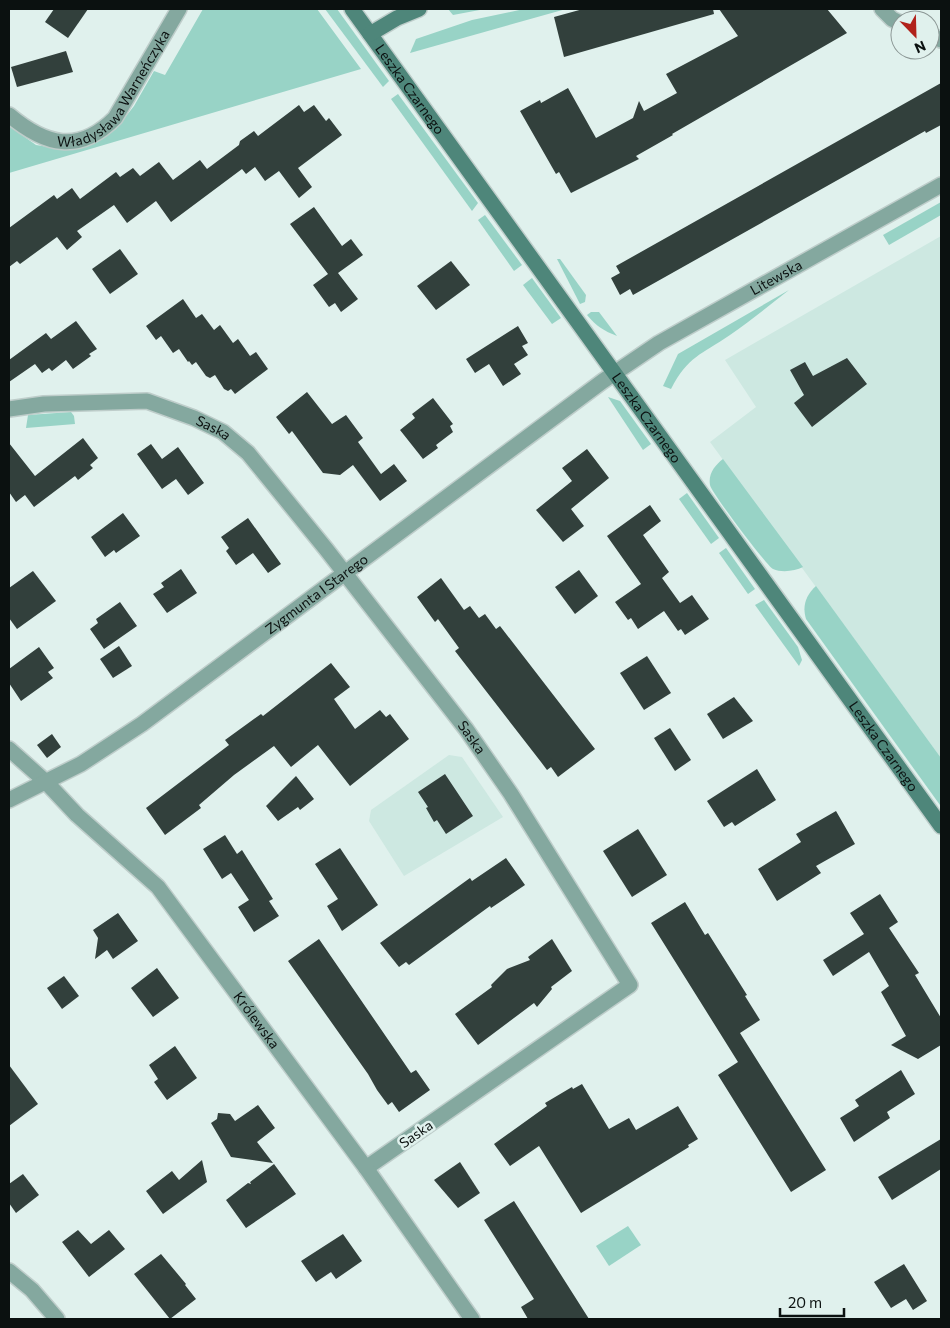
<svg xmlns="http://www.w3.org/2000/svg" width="950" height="1328" viewBox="0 0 950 1328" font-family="Commissioner,sans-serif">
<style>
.built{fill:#cde8e1}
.green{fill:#98d3c6}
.building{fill:#32403c}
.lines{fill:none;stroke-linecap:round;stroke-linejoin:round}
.street-casing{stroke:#becdca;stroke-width:18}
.secondary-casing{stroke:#becdca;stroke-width:18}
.street{stroke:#84a89f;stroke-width:15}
.secondary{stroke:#4e867a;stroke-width:15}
.labels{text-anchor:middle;stroke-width:5;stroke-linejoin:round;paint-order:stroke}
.street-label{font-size:14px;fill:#0b1110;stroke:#e0f1ed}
</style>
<rect width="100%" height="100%" fill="#e0f1ed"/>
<!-- built -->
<g class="built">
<path d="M 941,236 L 941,758 L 710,442 L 756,407 L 725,360 Z"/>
<path d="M 449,755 L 462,757 L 503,817 L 404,876 L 369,821 L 371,810 Z"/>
</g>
<!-- green -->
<g class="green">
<path d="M 203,9 L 317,9 L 361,69 L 9,173 L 9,126 L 36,145 L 55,148 L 100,139 L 116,129 L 134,106 L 154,71 L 165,75 Z"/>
<path d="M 325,9 L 337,9 L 389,81 L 383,87 Z"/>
<path d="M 448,9 L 485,9 L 453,15 Z"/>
<path d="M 524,9 L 566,9 L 410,53 L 416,39 L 472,20 Z"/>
<path d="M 398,94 L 478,203 L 472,211 L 391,99 Z"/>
<path d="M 941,202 L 941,215 L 889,245 L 883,235 Z"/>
<path d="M 485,215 L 522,265 L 514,271 L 478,220 Z"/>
<path d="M 557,259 L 560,259 L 586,295 L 585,302 L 580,304 Z"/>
<path d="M 532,278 L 561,318 L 552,324 L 523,285 Z"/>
<path d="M 789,290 C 770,305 750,321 730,335 C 701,355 688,356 671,389 L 663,386 L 678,354 Z"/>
<path d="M 591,312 L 599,312 L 617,336 C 604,331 596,326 587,315 Z"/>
<path d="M 608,397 L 620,401 L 651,444 L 643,450 Z"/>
<path d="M 71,412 L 74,416 L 75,424 L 26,428 L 28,415 Z"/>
<path d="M 723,459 L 803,567 C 795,571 782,573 773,569 C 766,565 711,492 710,485 C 708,474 715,465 723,459 Z"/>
<path d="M 687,493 L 719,538 L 711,544 L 679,499 Z"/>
<path d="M 726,548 L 755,589 L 748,594 L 719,553 Z"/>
<path d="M 816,586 L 941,758 L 940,805 L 806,619 C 802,606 806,595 816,586 Z"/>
<path d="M 764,600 L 798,647 L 802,660 L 799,666 L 755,605 Z"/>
<path d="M 628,1226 L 641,1245 L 609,1266 L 596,1246 Z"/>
</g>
<!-- building -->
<g class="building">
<path d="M 54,9 L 88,9 L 68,38 L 45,22 Z"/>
<path d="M 583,9 L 713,9 L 714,14 L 564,57 L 554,17 Z"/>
<path d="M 719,9 L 827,9 L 847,33 L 672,134 L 673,135 L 636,156 L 639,159 L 571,193 L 559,172 L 556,174 L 520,111 L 540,100 L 541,103 L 568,88 L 596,138 L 633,118 L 639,101 L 644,111 L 677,93 L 666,74 L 738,36 Z"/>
<path d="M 66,51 L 73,72 L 17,87 L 11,67 Z"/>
<path d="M 941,83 L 941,125 L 926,133 L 925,131 L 633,295 L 630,289 L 620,295 L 611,278 L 620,273 L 616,266 Z"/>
<path d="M 299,105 L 304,112 L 314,105 L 326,121 L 329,118 L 342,135 L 298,168 L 312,187 L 299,198 L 279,171 L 265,181 L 255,167 L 246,174 L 242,169 L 171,222 L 156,201 L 127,223 L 114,205 L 77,231 L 82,237 L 67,250 L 57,237 L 20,264 L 17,261 L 9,267 L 9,228 L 54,195 L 57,199 L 72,188 L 80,199 L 116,172 L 120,177 L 133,168 L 140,176 L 159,162 L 173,180 L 200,160 L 207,169 L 239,145 L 240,141 L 254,131 L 258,136 Z"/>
<path d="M 314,207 L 342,246 L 351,239 L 363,255 L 338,273 L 358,299 L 341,312 L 335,303 L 329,307 L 313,285 L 328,274 L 290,224 Z"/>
<path d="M 120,249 L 138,274 L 110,294 L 92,269 Z"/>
<path d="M 451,261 L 470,285 L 436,310 L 417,286 Z"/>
<path d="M 183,299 L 196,318 L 202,314 L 214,330 L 220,325 L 233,343 L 238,339 L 250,356 L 256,352 L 268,369 L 235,394 L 231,389 L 228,391 L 224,389 L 215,375 L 210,378 L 206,376 L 196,362 L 192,365 L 189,361 L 188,362 L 179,349 L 173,353 L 161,336 L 156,340 L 146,326 Z"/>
<path d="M 76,321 L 97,349 L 89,354 L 91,356 L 73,369 L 66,360 L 52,371 L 49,368 L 42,373 L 35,364 L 9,382 L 9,360 L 46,333 L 51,339 Z"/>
<path d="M 518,326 L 528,343 L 522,346 L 528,355 L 514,364 L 521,374 L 503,386 L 489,364 L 475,373 L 466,359 Z"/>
<path d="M 847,358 L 867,384 L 812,427 L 794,403 L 804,395 L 790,370 L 805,362 L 813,376 Z"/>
<path d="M 307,392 L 332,424 L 346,415 L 363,438 L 358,442 L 381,474 L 394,464 L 407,481 L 380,501 L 353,465 L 340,475 L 323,473 L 292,431 L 289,434 L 276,417 Z"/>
<path d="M 433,398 L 453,424 L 450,426 L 453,432 L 436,445 L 438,448 L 423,459 L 400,430 L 415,418 L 412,414 Z"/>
<path d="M 83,438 L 98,458 L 90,465 L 93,468 L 78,480 L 75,476 L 34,507 L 25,495 L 16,502 L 9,492 L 9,443 L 35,476 Z"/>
<path d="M 151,444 L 162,459 L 178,447 L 204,483 L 188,495 L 176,479 L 162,489 L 137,454 Z"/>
<path d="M 587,449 L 609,478 L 571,509 L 584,526 L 563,542 L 536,510 L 572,481 L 562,468 Z"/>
<path d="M 650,505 L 661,521 L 643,535 L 669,572 L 662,578 L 680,603 L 692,595 L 709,619 L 685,635 L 681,629 L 678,631 L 664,611 L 638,629 L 631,618 L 628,620 L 615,602 L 641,584 L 607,536 Z"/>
<path d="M 123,513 L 140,536 L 116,553 L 114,550 L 105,557 L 91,537 Z"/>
<path d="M 248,518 L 281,564 L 268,573 L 253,553 L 236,565 L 226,551 L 229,548 L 221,537 Z"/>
<path d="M 181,569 L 197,593 L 167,613 L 153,594 L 164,587 L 161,583 Z"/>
<path d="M 579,570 L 598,596 L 575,614 L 555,587 Z"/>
<path d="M 33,571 L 56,601 L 17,629 L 9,618 L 9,588 Z"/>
<path d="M 441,578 L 464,610 L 470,606 L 479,618 L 485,614 L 496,629 L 500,626 L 595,749 L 558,777 L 551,767 L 547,770 L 541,762 L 455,651 L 459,648 L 438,619 L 435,622 L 417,597 Z"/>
<path d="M 120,602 L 137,626 L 104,649 L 90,629 L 98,623 L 96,619 Z"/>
<path d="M 119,646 L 132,666 L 113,678 L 100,659 Z"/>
<path d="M 39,647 L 54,668 L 48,672 L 53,678 L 21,701 L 9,683 L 9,669 Z"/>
<path d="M 647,656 L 671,693 L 644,710 L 620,673 Z"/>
<path d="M 331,663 L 350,687 L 334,699 L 355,729 L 380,710 L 386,717 L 390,714 L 409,739 L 350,786 L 318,745 L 291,767 L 274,746 L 234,775 L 199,805 L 201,808 L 165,835 L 146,808 L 229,745 L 225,740 L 261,714 L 263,716 Z"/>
<path d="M 734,697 L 753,721 L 723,739 L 707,714 Z"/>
<path d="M 670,728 L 691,760 L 675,771 L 654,738 Z"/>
<path d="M 52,734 L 61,747 L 47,758 L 37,745 Z"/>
<path d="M 757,769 L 776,800 L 735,826 L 732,822 L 724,827 L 707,801 Z"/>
<path d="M 445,774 L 473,816 L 446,834 L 437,820 L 434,822 L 426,808 L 428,807 L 418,792 Z"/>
<path d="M 296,776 L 314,799 L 300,810 L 298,807 L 278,821 L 266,806 Z"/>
<path d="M 836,811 L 855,844 L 816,866 L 821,873 L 777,901 L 758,869 L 801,842 L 796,834 Z"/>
<path d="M 638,829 L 667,875 L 632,897 L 603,851 Z"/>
<path d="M 225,835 L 237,854 L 242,850 L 273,899 L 269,901 L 279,916 L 254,932 L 238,907 L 249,900 L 231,873 L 222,879 L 203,849 Z"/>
<path d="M 340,848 L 378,905 L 342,931 L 327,906 L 338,899 L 315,864 Z"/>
<path d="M 506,858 L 525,885 L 491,908 L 490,906 L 409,965 L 406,962 L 399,967 L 380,943 L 470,878 L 472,881 Z"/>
<path d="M 880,894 L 898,922 L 889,928 L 919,973 L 915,975 L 941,1018 L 941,1045 L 918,1059 L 891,1045 L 906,1036 L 881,992 L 889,986 L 869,952 L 833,976 L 823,960 L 864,934 L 850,913 Z"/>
<path d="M 685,902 L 705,935 L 708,933 L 747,995 L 745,996 L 760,1020 L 740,1033 L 826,1170 L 791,1192 L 718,1075 L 738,1062 L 651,923 Z"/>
<path d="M 118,913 L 138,941 L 113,959 L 107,950 L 95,959 L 98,938 L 93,930 Z"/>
<path d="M 319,939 L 411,1073 L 416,1070 L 430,1090 L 399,1112 L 392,1102 L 388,1105 L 377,1090 L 368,1074 L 288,961 Z"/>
<path d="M 552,939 L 572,971 L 551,987 L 552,989 L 537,1007 L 534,1003 L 478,1045 L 455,1014 L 492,987 L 491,985 L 507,969 L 530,960 L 528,957 Z"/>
<path d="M 157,968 L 179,998 L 153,1017 L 131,988 Z"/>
<path d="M 64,976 L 79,996 L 62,1009 L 47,988 Z"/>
<path d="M 175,1046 L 197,1078 L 167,1100 L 154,1082 L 158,1079 L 149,1065 Z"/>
<path d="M 9,1065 L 38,1104 L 9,1126 Z"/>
<path d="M 901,1070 L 915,1094 L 887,1112 L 890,1118 L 854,1142 L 840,1118 L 859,1106 L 855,1100 Z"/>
<path d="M 582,1084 L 609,1129 L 629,1118 L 636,1130 L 678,1106 L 698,1139 L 688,1145 L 689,1147 L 581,1213 L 539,1146 L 510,1166 L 494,1144 L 547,1106 L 545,1103 L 572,1087 L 573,1089 Z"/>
<path d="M 258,1105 L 275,1128 L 257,1142 L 273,1163 L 231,1157 L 211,1123 L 217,1119 L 218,1113 L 230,1114 L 235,1121 Z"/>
<path d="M 941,1139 L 941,1169 L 892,1200 L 878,1177 Z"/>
<path d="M 202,1160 L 207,1182 L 163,1214 L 146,1191 L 172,1171 L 179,1180 Z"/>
<path d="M 460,1162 L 480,1193 L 458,1208 L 434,1180 Z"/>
<path d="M 274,1164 L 296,1194 L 246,1228 L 226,1200 L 248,1183 L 251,1184 L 250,1182 Z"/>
<path d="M 23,1174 L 39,1195 L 16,1213 L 9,1203 L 9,1184 Z"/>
<path d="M 514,1201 L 542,1245 L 589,1319 L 528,1319 L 521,1307 L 534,1299 L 484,1220 Z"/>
<path d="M 78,1230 L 91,1244 L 109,1230 L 125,1249 L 89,1277 L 62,1242 Z"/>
<path d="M 343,1234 L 362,1261 L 336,1279 L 331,1272 L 316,1282 L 301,1261 Z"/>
<path d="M 161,1254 L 186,1284 L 185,1285 L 196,1299 L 170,1319 L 134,1274 Z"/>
<path d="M 904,1264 L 927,1301 L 913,1310 L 906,1299 L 891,1308 L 874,1282 Z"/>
</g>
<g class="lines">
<!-- street casing -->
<g class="street-casing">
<g id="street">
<path d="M 882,9 L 892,19 L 900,23"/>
<path d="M 930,35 L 941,40"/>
<path id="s1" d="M 9,115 C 46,146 79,154 115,118 L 179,9"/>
<path id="s2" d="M 9,409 L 44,404 L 147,401 L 194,418 L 223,432 L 248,453 L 326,549 L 466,729 L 511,794 L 630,985 L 366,1168"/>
<path id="s3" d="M 9,749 L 46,782 L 77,815 L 158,887 L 366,1168 L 472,1319"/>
<path id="s4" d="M 9,800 L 81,764 L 142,724 L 603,381 L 659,343 L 941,185"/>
<path d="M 9,1271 L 32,1290 L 57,1319"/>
</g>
</g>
<!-- secondary casing -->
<g class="secondary-casing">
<g id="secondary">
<path id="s5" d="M 352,9 L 941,826"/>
<path d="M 370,34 L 397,18 L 419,9"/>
</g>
</g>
<!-- street -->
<use href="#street" class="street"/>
<!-- secondary -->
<use href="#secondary" class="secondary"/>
</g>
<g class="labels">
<!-- street labels -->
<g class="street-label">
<text dy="5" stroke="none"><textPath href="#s1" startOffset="138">Władysława Warneńczyka</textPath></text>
<text dy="5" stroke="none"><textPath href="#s5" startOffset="99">Leszka Czarnego</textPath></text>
<text dy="5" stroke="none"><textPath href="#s4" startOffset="930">Litewska</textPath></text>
<text dy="5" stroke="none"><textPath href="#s5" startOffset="504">Leszka Czarnego</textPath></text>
<text dy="5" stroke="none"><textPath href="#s2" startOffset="210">Saska</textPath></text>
<text dy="5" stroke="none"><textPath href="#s4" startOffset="371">Zygmunta I Starego</textPath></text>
<text dy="5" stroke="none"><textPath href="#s2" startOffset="615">Saska</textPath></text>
<text dy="5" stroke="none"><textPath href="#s5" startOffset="909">Leszka Czarnego</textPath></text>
<text dy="5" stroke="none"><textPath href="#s3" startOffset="369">Królewska</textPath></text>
<text transform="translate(416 1134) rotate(-35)" y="5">Saska</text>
</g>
</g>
<!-- border -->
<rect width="950" height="1328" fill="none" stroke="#0b1110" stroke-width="20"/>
<!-- north arrow -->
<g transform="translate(915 35) rotate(157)"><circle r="24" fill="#e0f1ed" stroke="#8b9795"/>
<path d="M0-4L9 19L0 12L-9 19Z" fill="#b1221b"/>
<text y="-8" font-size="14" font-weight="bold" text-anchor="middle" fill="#0b1110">N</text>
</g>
<!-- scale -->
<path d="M780 1308v8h64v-8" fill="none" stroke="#0b1110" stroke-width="2.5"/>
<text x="788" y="1308" font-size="15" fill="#0b1110" stroke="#e0f1ed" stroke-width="4" paint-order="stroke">20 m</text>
</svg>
